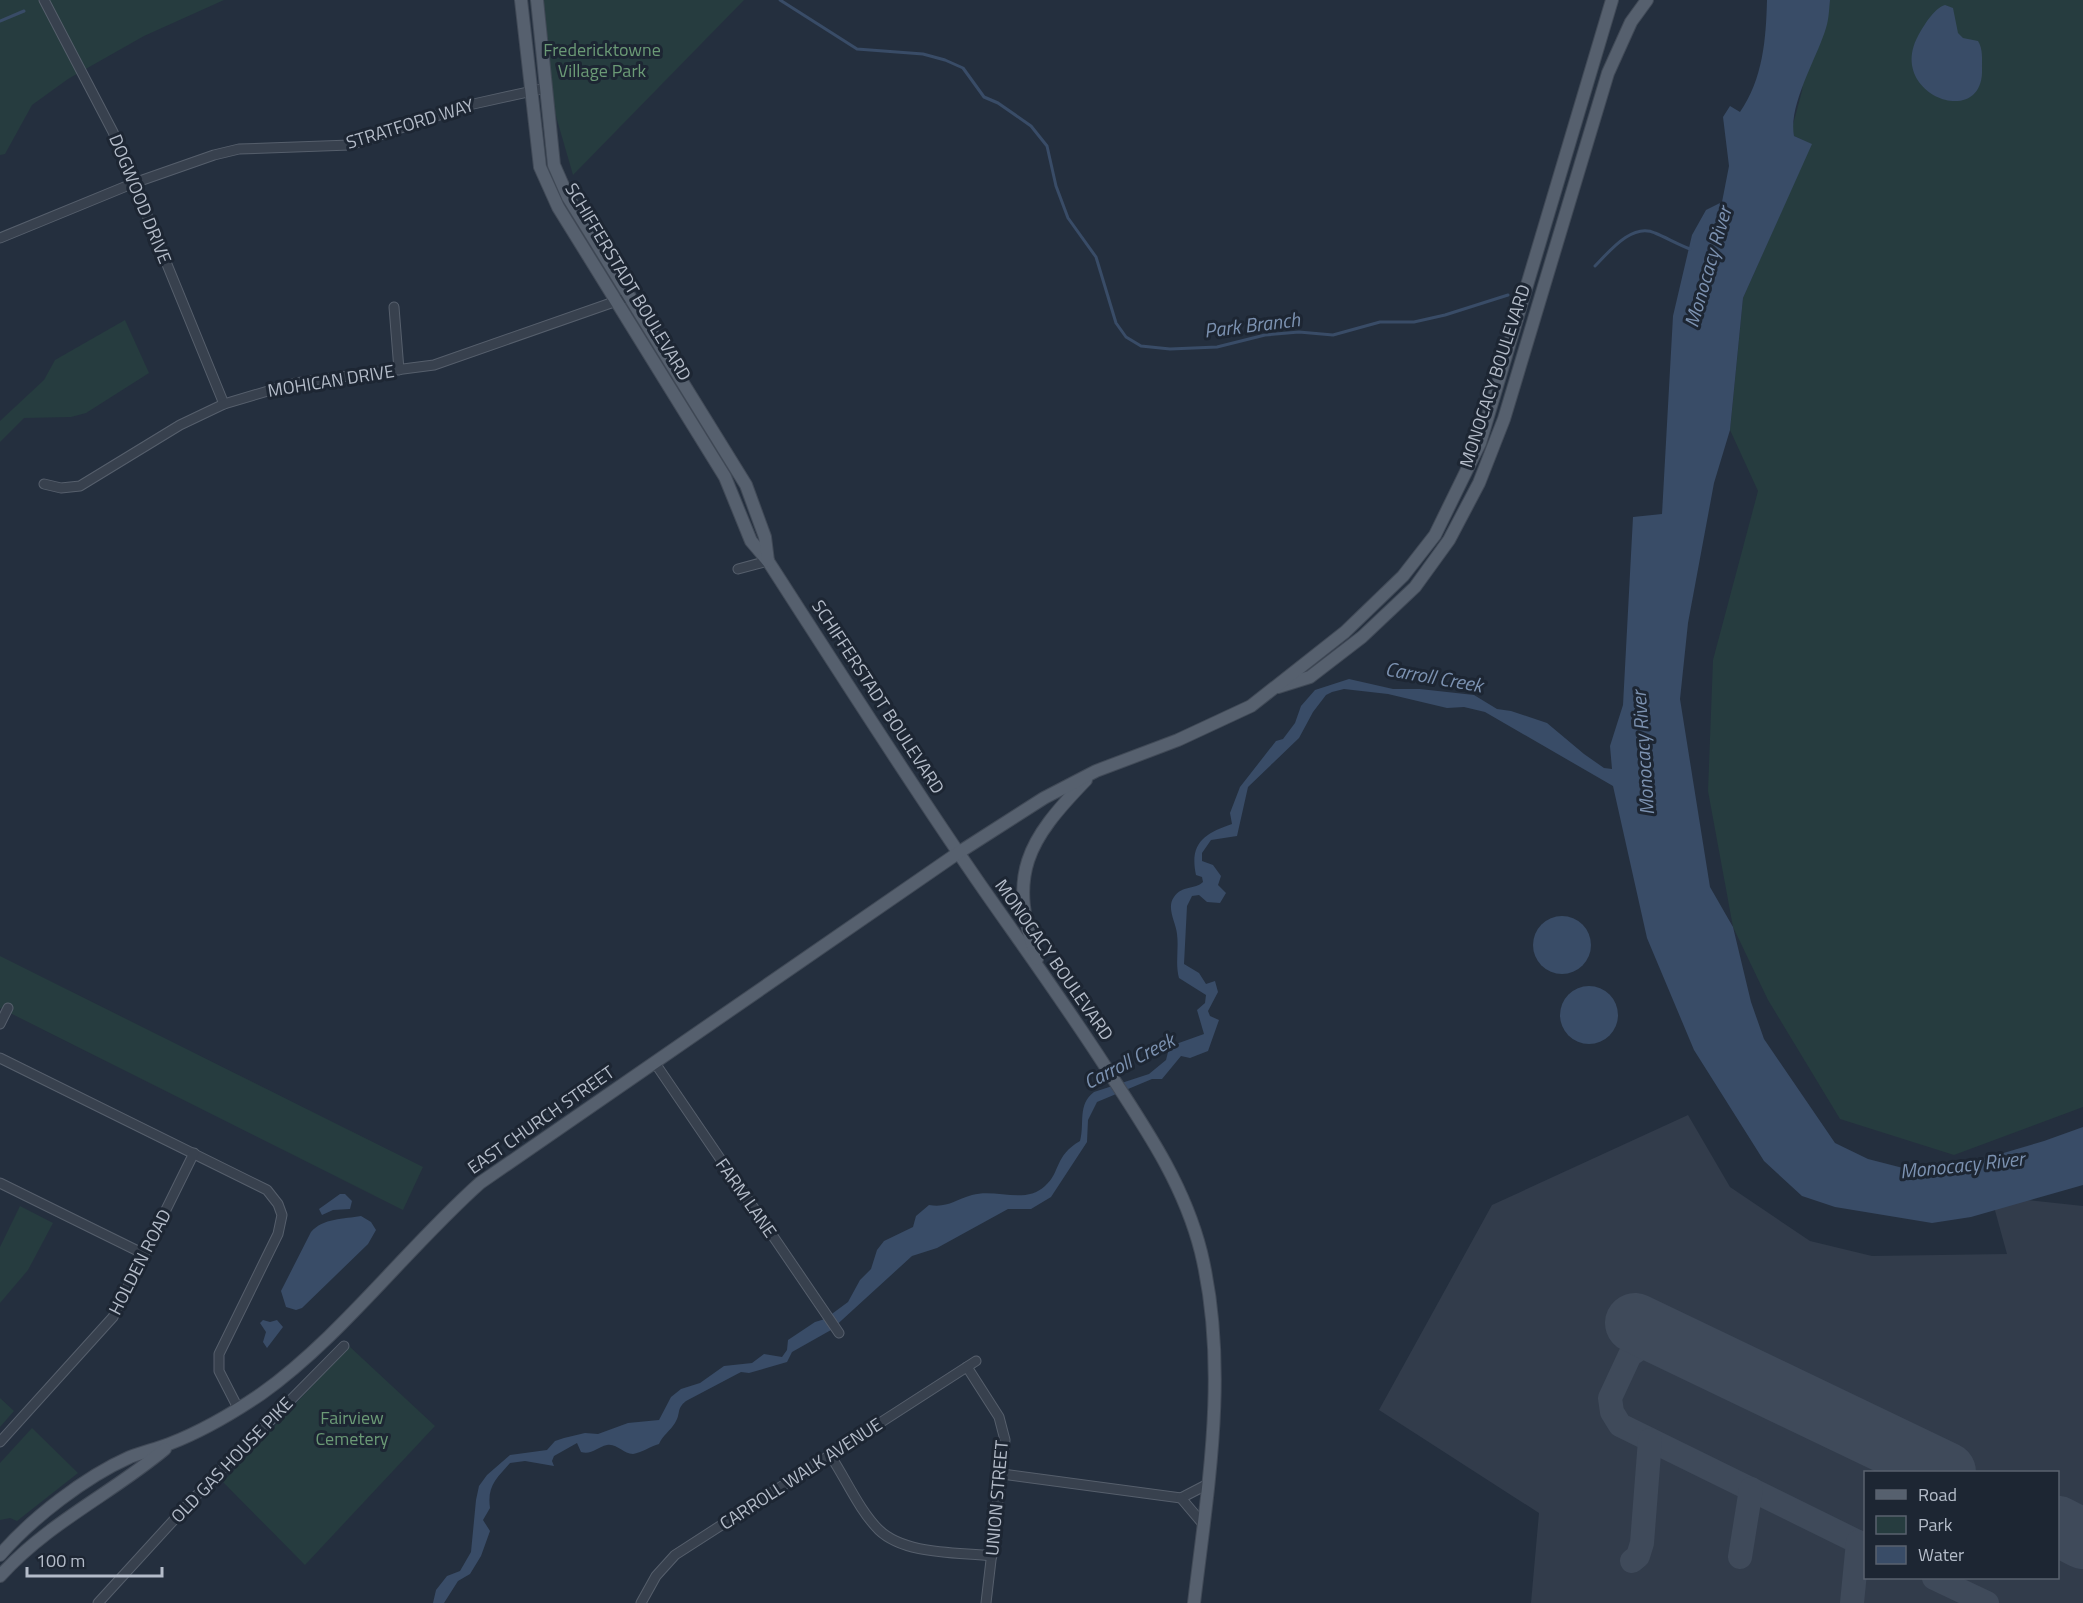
<svg xmlns="http://www.w3.org/2000/svg" width="2083" height="1603" viewBox="0 0 2083 1603" font-family="'Titillium Web',sans-serif">
<style>
.airport{fill:#323c4b;fill-rule:evenodd}
.green{fill:#263c3f}
.water{fill:#394c67}
.lines{fill:none;stroke-linecap:round;stroke-linejoin:round}
.stream{stroke:#394c67;stroke-width:3}
.taxiway{stroke:#3f4a5a;stroke-width:24}
.runway{stroke:#3f4a5a;stroke-width:60}
.minor-casing{stroke:#565f6c;stroke-width:11}
.major-casing{stroke:#414a57;stroke-width:14}
.minor{stroke:#38414e;stroke-width:9}
.major{stroke:#56606e;stroke-width:12}
.labels{text-anchor:middle;stroke-width:6;stroke-linejoin:round;paint-order:stroke}
.park-label{font-size:18px;fill:#6b9a76;stroke:#1d2633}
.street-label{font-size:18px;fill:#b4bcc9;stroke:#1d2633}
.water-label{font-size:20px;font-style:italic;fill:#7c92b1;stroke:#1d2633}
</style>
<rect width="100%" height="100%" fill="#242f3e"/>
<!-- airport -->
<path class="airport" d="M 1688,1115 L 1730,1187 L 1810,1241 L 1872,1256 L 2007,1254 L 1991,1196 L 2083,1206 L 2083,1603 L 1531,1603 L 1539,1513 L 1379,1410 L 1492,1205 ZM 1866,1472 L 2058,1472 L 2058,1578 L 1866,1578 Z"/>
<!-- green -->
<g class="green">
<path d="M 0,0 L 224,0 L 144,36 L 68,79 L 32,105 L 5,154 L 0,155 Z"/>
<path d="M 530,0 L 744,0 L 573,175 L 538,54 Z"/>
<path d="M 1812,0 L 2083,0 L 2083,1107 L 1954,1155 L 1840,1119 L 1768,1000 L 1733,927 L 1708,791 L 1713,660 L 1758,491 L 1730,430 L 1743,298 L 1811,144 L 1794,136 L 1792,128 L 1802,91 Z"/>
<path d="M 125,320 L 149,373 L 86,413 L 71,417 L 24,418 L 0,442 L 0,421 L 44,380 L 55,360 Z"/>
<path d="M 0,956 L 423,1167 L 403,1210 L 0,1008 Z"/>
<path d="M 20,1206 L 53,1223 L 28,1270 L 0,1303 L 0,1247 Z"/>
<path d="M 349,1346 L 435,1426 L 305,1565 L 223,1482 Z"/>
<path d="M 0,1398 L 14,1411 L 0,1427 Z"/>
<path d="M 32,1428 L 78,1473 L 17,1521 L 10,1518 L 0,1520 L 0,1463 Z"/>
</g>
<!-- water -->
<g class="water">
<path d="M 1767,0 L 1830,0 C 1829,9 1829,19 1826,28 C 1817,58 1788,105 1794,136 L 1812,144 L 1743,298 L 1730,430 L 1714,483 L 1688,623 L 1680,699 L 1710,887 L 1733,927 L 1751,1002 L 1764,1039 L 1835,1143 L 1868,1159 L 1903,1168 L 1946,1170 L 2044,1141 L 2083,1127 L 2083,1185 L 1971,1217 L 1932,1223 L 1835,1207 L 1802,1196 L 1764,1161 L 1694,1050 L 1647,938 L 1613,786 L 1485,712 L 1464,707 L 1447,708 L 1388,694 L 1344,689 L 1332,692 L 1326,695 L 1313,712 L 1299,738 L 1248,787 L 1237,836 L 1211,840 L 1202,853 L 1202,861 L 1213,865 L 1221,876 L 1218,885 L 1226,893 L 1220,903 L 1207,902 L 1199,895 L 1192,896 L 1187,906 L 1184,964 L 1199,973 L 1206,984 L 1215,981 L 1218,992 L 1208,1011 L 1210,1016 L 1219,1020 L 1208,1051 L 1190,1058 L 1181,1056 L 1162,1079 L 1152,1079 L 1097,1102 L 1088,1120 L 1087,1142 L 1051,1197 L 1031,1209 L 1008,1209 L 937,1248 L 912,1256 L 831,1330 L 792,1352 L 787,1362 L 749,1373 L 741,1372 L 686,1401 C 676,1409 681,1414 675,1423 C 670,1431 663,1435 659,1444 C 651,1446 641,1453 633,1454 C 623,1454 617,1443 607,1445 C 597,1447 592,1455 581,1452 L 577,1443 L 554,1456 L 552,1461 L 554,1466 L 525,1461 L 510,1463 C 496,1479 487,1486 490,1508 L 483,1520 L 490,1531 L 481,1556 L 470,1574 L 458,1581 L 444,1603 L 433,1603 L 436,1590 L 447,1576 L 460,1571 L 471,1552 L 476,1500 L 479,1486 L 487,1475 L 510,1455 L 547,1450 L 555,1441 L 564,1438 L 585,1433 L 598,1434 L 628,1423 L 659,1420 L 671,1397 L 681,1389 L 700,1383 L 724,1366 L 752,1363 L 764,1354 L 782,1357 L 787,1350 L 788,1340 L 815,1322 L 825,1319 L 848,1302 L 860,1280 L 871,1269 L 877,1250 L 884,1241 L 913,1227 L 916,1216 L 929,1205 C 948,1208 954,1200 972,1195 C 996,1188 1025,1205 1045,1186 C 1061,1172 1054,1156 1080,1141 C 1085,1123 1077,1105 1094,1092 L 1149,1074 L 1166,1060 L 1168,1052 L 1176,1044 L 1204,1034 L 1197,1010 L 1205,1003 L 1206,995 L 1179,978 C 1175,963 1179,949 1177,934 C 1176,922 1166,908 1174,897 C 1182,885 1195,890 1203,882 L 1202,877 L 1196,875 C 1189,843 1205,833 1232,824 L 1230,813 L 1240,787 L 1276,741 L 1283,739 L 1295,723 L 1301,706 L 1315,690 L 1349,679 L 1393,689 L 1420,689 L 1474,695 L 1497,709 L 1511,711 L 1547,723 L 1584,754 L 1604,768 L 1612,769 L 1610,746 L 1623,705 L 1633,517 L 1662,514 L 1673,316 L 1692,235 L 1706,210 L 1722,202 L 1729,166 L 1723,117 L 1730,106 L 1740,112 C 1763,79 1766,39 1767,0 Z"/>
<path d="M 1945,5 L 1953,8 L 1958,33 L 1963,38 L 1978,41 C 1983,49 1982,59 1982,68 C 1985,131 1886,95 1918,36 C 1923,27 1934,8 1945,5 Z"/>
<circle cx="1562" cy="945" r="29"/>
<circle cx="1589" cy="1015" r="29"/>
<path d="M 340,1194 L 345,1194 L 352,1201 L 350,1209 L 333,1210 L 322,1215 L 319,1209 Z"/>
<path d="M 361,1216 L 371,1222 L 376,1230 L 368,1244 L 302,1308 L 296,1310 L 286,1307 L 281,1291 L 311,1232 C 323,1218 344,1219 361,1216 Z"/>
<path d="M 263,1320 L 270,1322 L 277,1320 L 283,1327 L 267,1348 L 263,1342 L 266,1332 L 260,1323 Z"/>
</g>
<g class="lines">
<!-- stream -->
<g class="stream">
<path d="M 780,0 L 857,49 L 923,54 L 945,60 L 963,68 L 984,97 L 998,103 L 1031,126 L 1047,146 L 1056,186 L 1068,218 L 1096,257 L 1116,323 L 1126,337 L 1141,346 L 1170,349 L 1217,347 L 1265,335 L 1299,332 L 1333,335 L 1380,322 L 1414,322 L 1445,315 L 1508,295"/>
<path d="M 0,21 L 24,11"/>
<path d="M 1595,266 C 1608,253 1632,222 1655,233 C 1667,238 1677,244 1690,249"/>
</g>
<!-- taxiway -->
<g class="taxiway">
<path d="M 1666,1338 L 1646,1344 L 1630,1355 L 1610,1398 L 1612,1412 L 1620,1425 L 1866,1546"/>
<path d="M 1740,1557 L 1751,1489"/>
<path d="M 1632,1561 L 1638,1556 L 1642,1543 L 1650,1440"/>
<path d="M 1934,1578 L 1987,1603"/>
<path d="M 1852,1603 L 1858,1542"/>
</g>
<!-- runway -->
<g class="runway">
<path d="M 1635,1323 L 1946,1472"/>
<path d="M 2058,1526 L 2083,1539"/>
</g>
<!-- minor casing -->
<g class="minor-casing">
<g id="minor">
<path d="M 44,0 L 113,132 L 224,404"/>
<path d="M 0,238 L 134,183 L 214,155 L 239,149 L 350,145 L 469,105 L 546,88"/>
<path d="M 394,307 L 399,370"/>
<path d="M 44,484 L 61,488 L 80,486 L 180,425 L 224,404 L 295,383 L 434,365 L 631,296"/>
<path d="M 738,569 L 768,561"/>
<path d="M 0,1024 L 8,1008"/>
<path d="M 0,1058 L 267,1190 L 278,1204 L 282,1215 L 278,1234 L 219,1354 L 219,1371 L 238,1408"/>
<path d="M 655,1063 L 839,1333"/>
<path d="M 0,1183 L 144,1254"/>
<path d="M 967,1367 L 999,1417 L 1005,1440 L 986,1603"/>
<path d="M 0,1442 L 113,1317 L 194,1153"/>
<path d="M 830,1455 C 846,1479 859,1510 879,1530 C 905,1555 958,1552 992,1556"/>
<path d="M 1002,1474 L 1181,1498 L 1208,1484"/>
<path d="M 1181,1498 L 1203,1524"/>
<path d="M 98,1603 L 193,1499 L 344,1346"/>
<path d="M 641,1603 L 656,1576 L 675,1555 L 976,1361"/>
</g>
</g>
<!-- major casing -->
<g class="major-casing">
<g id="major">
<path d="M 521,0 L 540,167 L 558,207 L 725,477 L 751,541 L 768,561 C 839,671 909,782 984,890 C 1028,953 1073,1015 1114,1080 C 1150,1135 1185,1188 1201,1252 C 1229,1368 1208,1486 1194,1603"/>
<path d="M 537,0 L 554,165 L 568,197 L 746,485 L 765,537 L 768,561"/>
<path d="M 1278,687 L 1310,677 L 1362,637 L 1415,587 L 1449,540 L 1479,483 L 1504,419 L 1608,73 L 1631,22 L 1647,0"/>
<path d="M 1037,959 C 1007,874 1027,841 1086,780"/>
<path d="M 0,1555 C 32,1518 85,1477 130,1457 C 143,1452 156,1449 169,1444 C 200,1432 233,1413 261,1394 C 340,1338 406,1249 480,1183 L 958,853 L 1044,798 L 1096,771 L 1178,740 L 1251,706 L 1345,632 L 1403,576 L 1435,535 L 1480,443 L 1612,0"/>
<path d="M 0,1576 C 49,1522 111,1494 165,1449"/>
</g>
</g>
<!-- minor -->
<use href="#minor" class="minor"/>
<!-- major -->
<use href="#major" class="major"/>
</g>
<g class="labels">
<!-- park labels -->
<g class="park-label">
<text x="602" y="56">Fredericktowne<tspan x="602" dy="21">Village Park</tspan></text>
<text x="352" y="1424">Fairview<tspan x="352" dy="21">Cemetery</tspan></text>
</g>
<!-- street labels -->
<g class="street-label">
<text transform="translate(410 124) rotate(-17)" y="6">STRATFORD WAY</text>
<text transform="translate(140 199) rotate(68)" y="6">DOGWOOD DRIVE</text>
<text transform="translate(628 282) rotate(59)" y="6">SCHIFFERSTADT BOULEVARD</text>
<text transform="translate(1495 376) rotate(-72)" y="6">MONOCACY BOULEVARD</text>
<text transform="translate(331 381) rotate(-9)" y="6">MOHICAN DRIVE</text>
<text transform="translate(878 697) rotate(57)" y="6">SCHIFFERSTADT BOULEVARD</text>
<text transform="translate(1054 960) rotate(55)" y="6">MONOCACY BOULEVARD</text>
<text transform="translate(541 1120) rotate(-35)" y="6">EAST CHURCH STREET</text>
<text transform="translate(746 1198) rotate(55)" y="6">FARM LANE</text>
<text transform="translate(140 1262) rotate(-63)" y="6">HOLDEN ROAD</text>
<text transform="translate(232 1460) rotate(-46)" y="6">OLD GAS HOUSE PIKE</text>
<text transform="translate(801 1474) rotate(-33)" y="6">CARROLL WALK AVENUE</text>
<text transform="translate(997 1498) rotate(-85)" y="6">UNION STREET</text>
</g>
<!-- water labels -->
<g class="water-label">
<text transform="translate(1708 267) rotate(-74)" y="7">Monocacy River</text>
<text transform="translate(1252 325) rotate(-7)" y="7">Park Branch</text>
<text transform="translate(1434 677) rotate(10)" y="7">Carroll Creek</text>
<text transform="translate(1643 753) rotate(-94)" y="7">Monocacy River</text>
<text transform="translate(1129 1061) rotate(-27)" y="7">Carroll Creek</text>
<text transform="translate(1962 1165) rotate(-6)" y="7">Monocacy River</text>
</g>
</g>
<!-- legend -->
<rect x="1864" y="1471" width="195" height="108" fill="#1d2633" stroke="#59626f" stroke-width="1.5"/>
<rect x="1876" y="1490" width="30" height="9" fill="#56606e" stroke="#59626f" stroke-width="1.5"/>
<text x="1918" y="1501" font-size="18" fill="#b4bcc9">Road</text>
<rect x="1876" y="1516" width="30" height="18" fill="#263c3f" stroke="#59626f" stroke-width="1.5"/>
<text x="1918" y="1531" font-size="18" fill="#b4bcc9">Park</text>
<rect x="1876" y="1546" width="30" height="18" fill="#394c67" stroke="#59626f" stroke-width="1.5"/>
<text x="1918" y="1561" font-size="18" fill="#b4bcc9">Water</text>
<!-- scale -->
<path d="M27 1567v9h135v-9" fill="none" stroke="#b4bcc9" stroke-width="3"/>
<text x="36" y="1567" font-size="18" fill="#b4bcc9" stroke="#1d2633" stroke-width="4.5" paint-order="stroke">100 m</text>
</svg>
